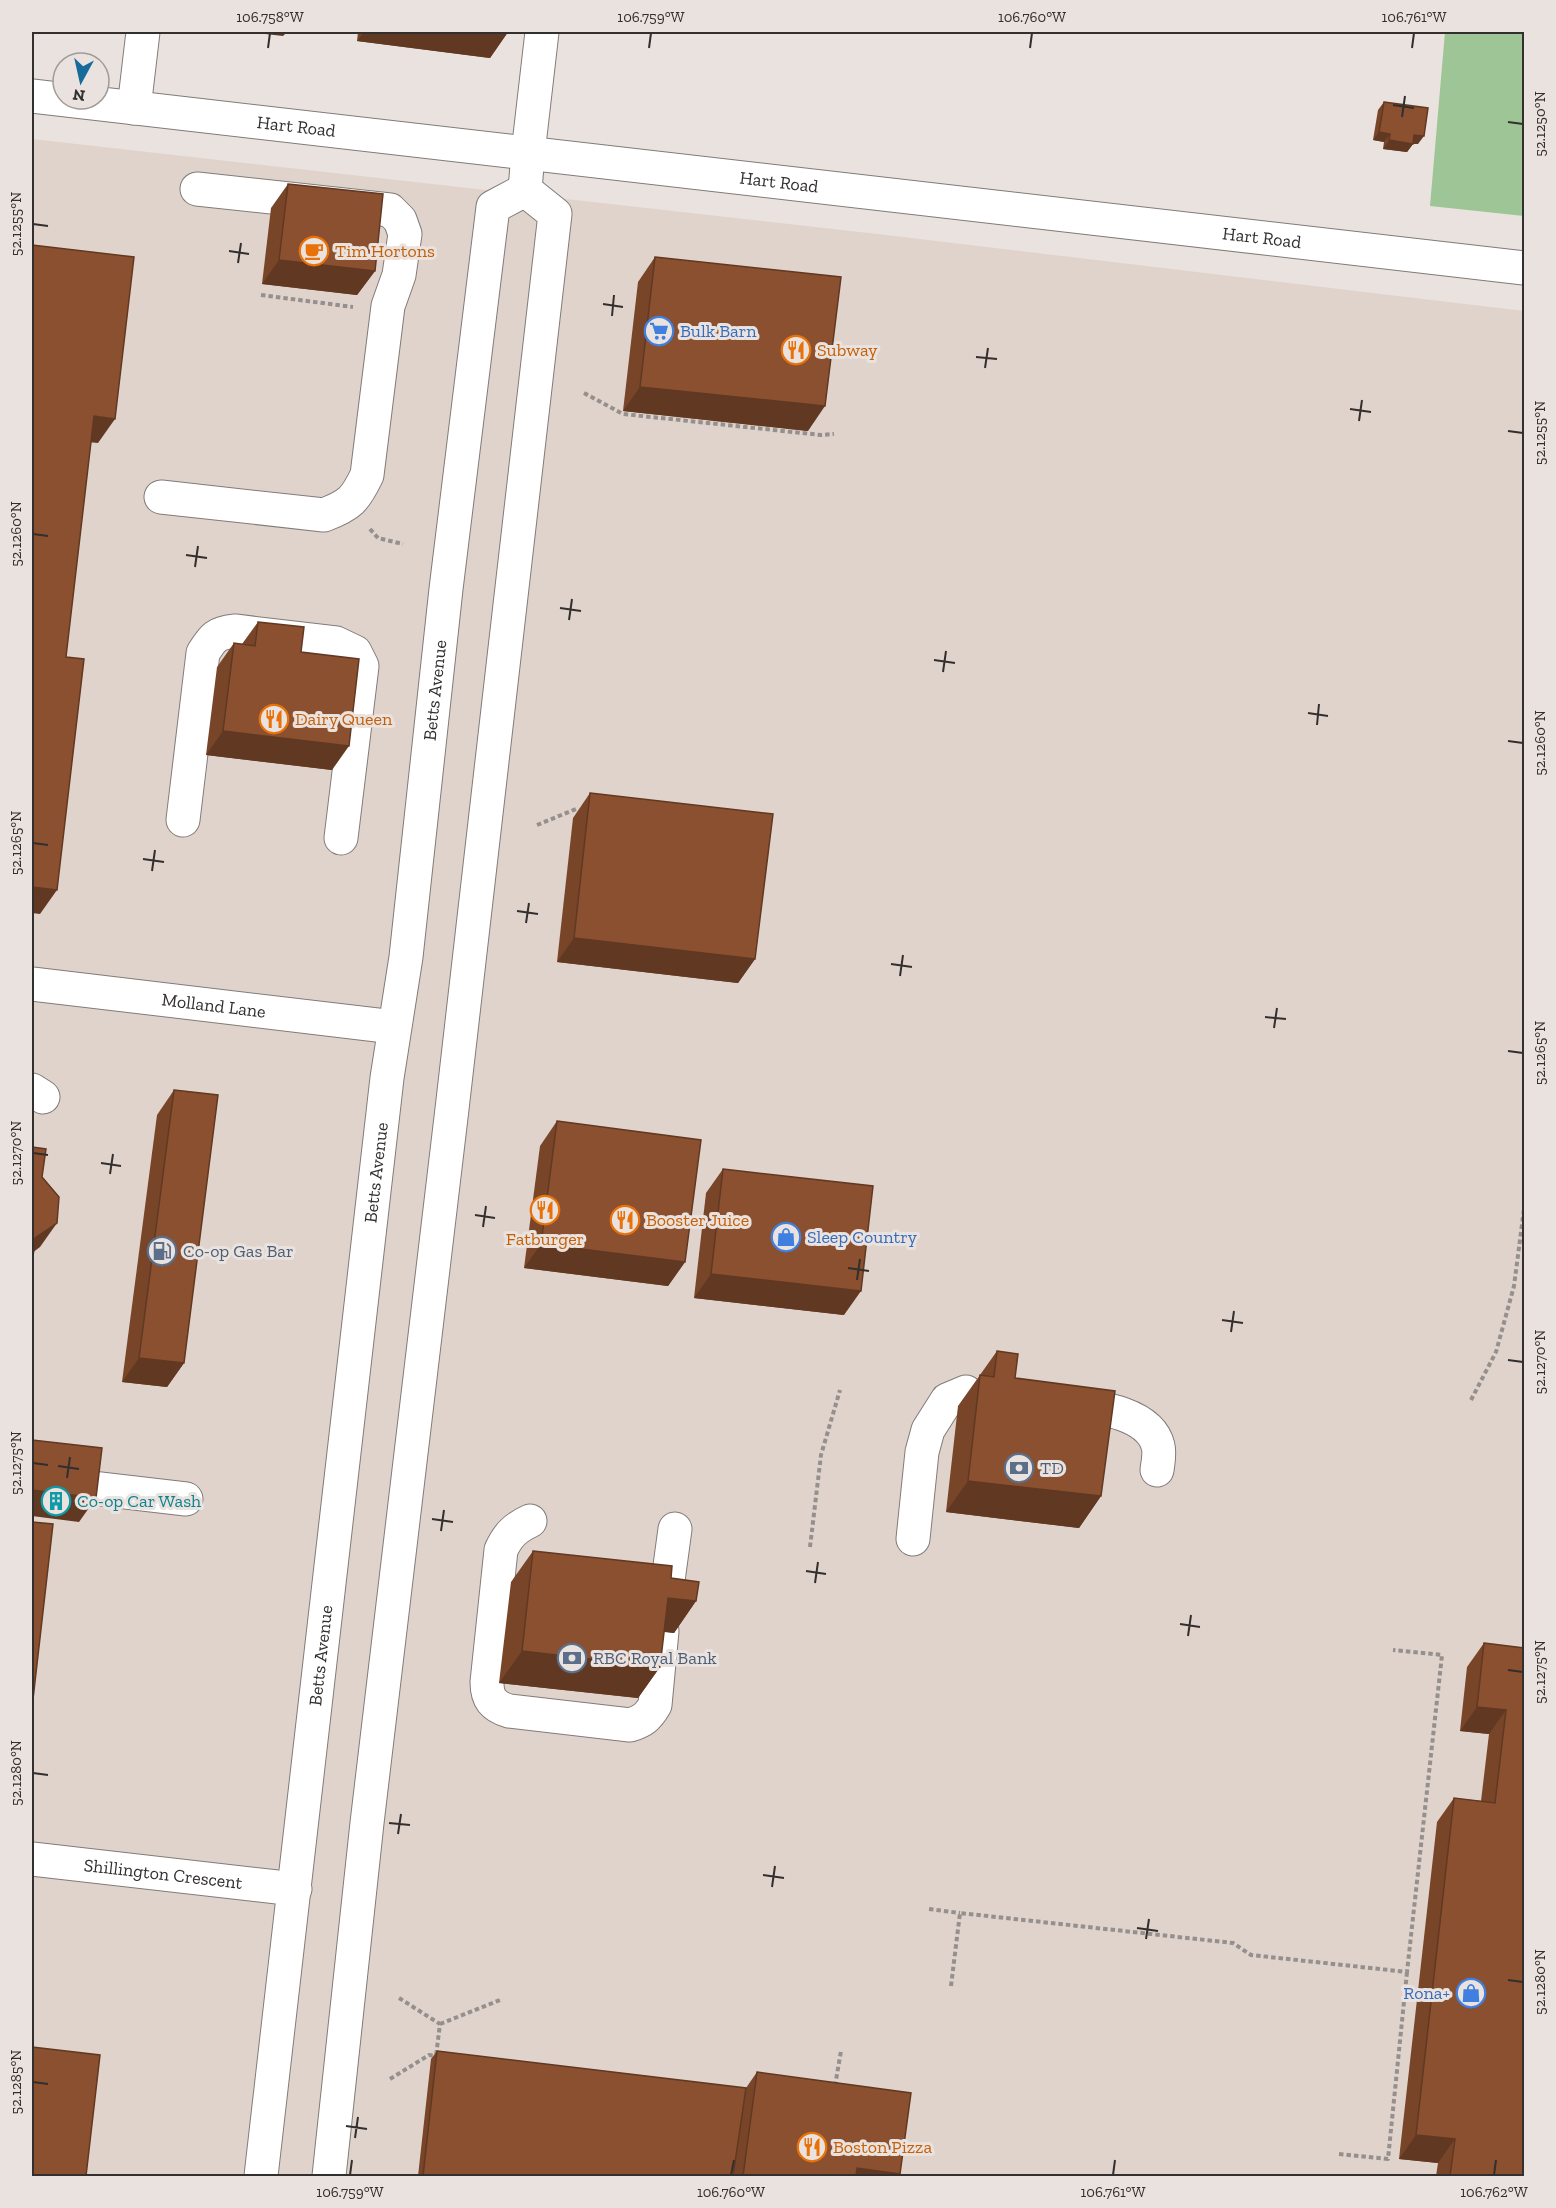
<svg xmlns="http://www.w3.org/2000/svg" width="1556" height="2208" viewBox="0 0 1556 2208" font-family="'Zilla Slab',serif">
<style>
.built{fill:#e0d3cc}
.green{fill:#9dc596}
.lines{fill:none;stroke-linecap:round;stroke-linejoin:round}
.minor-casing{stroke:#817b78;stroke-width:35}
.major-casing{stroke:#817b78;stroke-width:35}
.path{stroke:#95908d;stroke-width:4;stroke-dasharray:4.5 3;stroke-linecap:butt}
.minor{stroke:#fff;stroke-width:33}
.major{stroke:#fff;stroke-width:33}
.wall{fill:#784529}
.shaded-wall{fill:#613822}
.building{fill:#8b5030;stroke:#613822;stroke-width:1.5}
.ticks{fill:none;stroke:#322f2e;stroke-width:2}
.labels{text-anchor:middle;stroke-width:6;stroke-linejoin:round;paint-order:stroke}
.street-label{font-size:18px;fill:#322f2e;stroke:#e9e2de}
.food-label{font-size:18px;fill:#c56008;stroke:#e9e2de;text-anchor:start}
.shop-label{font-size:18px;fill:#366cbe;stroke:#e9e2de;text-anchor:start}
.service-label{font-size:18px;fill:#4e5e75;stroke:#e9e2de;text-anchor:start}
.culture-label{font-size:18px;fill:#0d838f;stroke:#e9e2de;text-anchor:start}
.neatline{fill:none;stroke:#322f2e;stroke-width:2}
.ticks-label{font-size:15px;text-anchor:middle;fill:#322f2e}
</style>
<rect width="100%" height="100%" fill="#e9e2de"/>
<!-- built -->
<path class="built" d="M 32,139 L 886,235 L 1524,311 L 1524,2176 L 32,2176 Z"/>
<!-- green -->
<path class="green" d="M 1445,32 L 1524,32 L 1524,216 L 1430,206 Z"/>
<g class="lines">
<!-- minor casing -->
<g class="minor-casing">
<g id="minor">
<path id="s1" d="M 32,96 L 1524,268"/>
<path d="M 134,108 L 143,32"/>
<path d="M 528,153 L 542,32"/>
<path d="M 161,497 L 324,515 C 350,505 355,500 367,475 L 388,306 L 399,275 L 405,234 L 400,220 L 390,210 L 197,189"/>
<path d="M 183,820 L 203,653 C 213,637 216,633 235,631 L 336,643 L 355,652 L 362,666 L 341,838"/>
<path id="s2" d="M 32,984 L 394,1027"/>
<path d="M 32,1090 L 43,1097"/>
<path d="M 1068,1403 C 1097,1407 1150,1413 1158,1446 C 1160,1453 1158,1463 1157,1470"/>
<path d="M 83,1487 L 186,1499"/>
<path d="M 530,1521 C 515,1528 508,1535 501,1550 L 487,1682 C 487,1699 493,1706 509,1711 L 630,1725 C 643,1721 648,1717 655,1705 L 662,1631"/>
<path d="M 913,1539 L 922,1452 L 928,1430 L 947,1400 L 966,1392"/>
<path d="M 664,1610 L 675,1529"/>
<path id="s3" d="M 32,1859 L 295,1889"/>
</g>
</g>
<!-- major casing -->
<g class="major-casing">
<g id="major">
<path d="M 525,190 L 528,153"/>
<path id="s4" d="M 261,2176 L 387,1078 L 406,957 L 446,589 L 493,207 L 525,190"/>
<path d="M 329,2176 L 367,1823 L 452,1109 L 555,214 L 525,190"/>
</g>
</g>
<!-- path -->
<g class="path">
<path d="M 261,295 L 353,307"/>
<path d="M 584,393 L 623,414 L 821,435 L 834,434"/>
<path d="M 370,529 L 378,538 L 403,544"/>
<path d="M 537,825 L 576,809"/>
<path d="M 1471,1400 L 1496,1352 L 1514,1286 L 1524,1209"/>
<path d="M 810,1547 L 821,1455 L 840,1390"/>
<path d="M 929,1909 L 960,1913"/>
<path d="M 951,1986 L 960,1913 L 1233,1943 L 1251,1955 L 1407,1972 L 1442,1655 L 1393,1650"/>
<path d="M 399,1998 L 440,2024 L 436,2056"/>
<path d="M 440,2024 L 500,2000"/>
<path d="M 390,2079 L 429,2055 L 437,2056"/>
<path d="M 835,2086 L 841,2051"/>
<path d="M 1339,2154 L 1388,2159 L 1407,1972"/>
</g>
<!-- minor -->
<use href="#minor" class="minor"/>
<!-- major -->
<use href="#major" class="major"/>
</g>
<!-- wall -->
<g class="wall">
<path d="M 351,32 L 508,32 L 490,58 L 357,41 L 358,32 Z"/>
<path d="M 1384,102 L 1418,144 L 1413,144 L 1407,152 L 1383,149 L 1384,142 L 1373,140 L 1378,110 Z"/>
<path d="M 288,184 L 375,271 L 357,295 L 262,284 L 271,208 Z"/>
<path d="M 655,257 L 808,431 L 623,411 L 638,282 Z"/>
<path d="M 258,622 L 301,652 L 332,770 L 206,755 L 217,667 L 234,643 L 242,644 Z"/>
<path d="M 590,793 L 755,959 L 738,983 L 557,962 L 573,818 Z"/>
<path d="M 174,1090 L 184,1363 L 167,1387 L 122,1382 L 157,1115 Z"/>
<path d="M 557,1121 L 685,1262 L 668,1286 L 524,1268 L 540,1146 Z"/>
<path d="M 723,1169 L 844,1315 L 694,1298 L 706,1193 Z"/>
<path d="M 997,1351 L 1015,1378 L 1101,1496 L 1079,1528 L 946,1512 L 958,1406 Z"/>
<path d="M 533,1551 L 671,1578 L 696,1601 L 674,1633 L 664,1632 L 660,1667 L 638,1698 L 499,1683 L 511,1582 Z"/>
<path d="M 1484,1643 L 1524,1648 L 1524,2176 L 1436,2176 L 1438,2163 L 1399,2159 L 1437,1822 L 1454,1798 L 1481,1801 L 1489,1734 L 1460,1731 L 1467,1667 Z"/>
<path d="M 437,2051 L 746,2088 L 757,2072 L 900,2174 L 898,2176 L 418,2176 L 431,2059 Z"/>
</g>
<!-- shaded-wall -->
<g class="shaded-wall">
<path d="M 246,32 L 287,32 L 283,36 Z"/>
<path d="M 364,32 L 508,32 L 490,58 L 357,41 Z"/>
<path d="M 1379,132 L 1390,134 L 1384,142 L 1373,140 Z"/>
<path d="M 1414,135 L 1424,136 L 1418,144 L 1409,143 Z"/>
<path d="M 1389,140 L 1413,144 L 1407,152 L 1383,149 Z"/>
<path d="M 279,260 L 375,271 L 357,295 L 262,284 Z"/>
<path d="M 640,387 L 825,406 L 808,431 L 623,411 Z"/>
<path d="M 94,416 L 115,419 L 98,443 L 77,441 Z"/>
<path d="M 223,731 L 349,746 L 332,770 L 206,755 Z"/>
<path d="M 32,887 L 57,890 L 40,914 L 32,913 Z"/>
<path d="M 574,938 L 755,959 L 738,983 L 557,962 Z"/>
<path d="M 57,1223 L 40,1247 L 32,1253 L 35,1238 Z"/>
<path d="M 541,1244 L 685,1262 L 668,1286 L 524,1268 Z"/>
<path d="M 711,1274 L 861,1291 L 844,1315 L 694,1298 Z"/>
<path d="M 139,1358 L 184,1363 L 167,1387 L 122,1382 Z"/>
<path d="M 968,1481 L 1101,1496 L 1079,1528 L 946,1512 Z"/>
<path d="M 32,1490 L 96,1498 L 79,1522 L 32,1516 Z"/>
<path d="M 668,1598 L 696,1601 L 674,1633 L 646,1629 Z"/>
<path d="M 522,1651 L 660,1667 L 638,1698 L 499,1683 Z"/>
<path d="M 1477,1707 L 1506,1710 L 1489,1734 L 1460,1731 Z"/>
<path d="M 1416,2135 L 1455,2139 L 1438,2163 L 1399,2159 Z"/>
<path d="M 857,2168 L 900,2174 L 898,2176 L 850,2176 Z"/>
</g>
<!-- building -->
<g class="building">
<path d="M 1384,102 L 1428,108 L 1424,136 L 1414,135 L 1413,144 L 1389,140 L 1390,134 L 1379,132 Z"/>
<path d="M 288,184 L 383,194 L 375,271 L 279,260 Z"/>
<path d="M 32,245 L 134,257 L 115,419 L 94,416 L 66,657 L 84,659 L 57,890 L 32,887 Z"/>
<path d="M 655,257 L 841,277 L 825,406 L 640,387 Z"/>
<path d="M 258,622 L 304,627 L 301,652 L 359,659 L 349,746 L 223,731 L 234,643 L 255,646 Z"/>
<path d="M 590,793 L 773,814 L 755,959 L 574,938 Z"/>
<path d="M 174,1090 L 218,1095 L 184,1363 L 139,1358 Z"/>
<path d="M 557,1121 L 701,1140 L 685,1262 L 541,1244 Z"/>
<path d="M 32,1147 L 46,1149 L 42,1177 L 59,1197 L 57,1223 L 35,1238 L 32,1267 Z"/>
<path d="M 723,1169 L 873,1186 L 861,1291 L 711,1274 Z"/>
<path d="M 997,1351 L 1018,1354 L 1015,1378 L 1115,1391 L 1101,1496 L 968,1481 L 980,1375 L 994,1377 Z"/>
<path d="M 32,1440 L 102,1448 L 96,1498 L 32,1490 Z"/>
<path d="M 32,1522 L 53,1524 L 32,1708 Z"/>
<path d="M 533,1551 L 672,1566 L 671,1578 L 699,1582 L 696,1601 L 668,1598 L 660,1667 L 522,1651 Z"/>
<path d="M 1484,1643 L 1524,1648 L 1524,2176 L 1450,2176 L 1455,2139 L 1416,2135 L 1454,1798 L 1495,1803 L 1506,1710 L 1477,1707 Z"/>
<path d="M 32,2047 L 100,2055 L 86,2176 L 32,2176 Z"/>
<path d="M 437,2051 L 746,2088 L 733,2176 L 423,2176 Z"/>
<path d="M 757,2072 L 911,2093 L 900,2174 L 857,2168 L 856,2176 L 743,2176 Z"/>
</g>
<!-- ticks -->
<path class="ticks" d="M 268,48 L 270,33M 649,48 L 651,33M 1030,48 L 1032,33M 1412,48 L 1414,33M 1393,105 L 1414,108M 1402,117 L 1405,96M 1508,122 L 1523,124M 33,224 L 48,226M 229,251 L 249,254M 238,263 L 241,243M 603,304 L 623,307M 612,316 L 614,295M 976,357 L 997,359M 985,368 L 988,348M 1350,409 L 1371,412M 1359,421 L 1362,400M 1508,431 L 1523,433M 33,534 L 48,536M 186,555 L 207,558M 195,567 L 198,546M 560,608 L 581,611M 569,620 L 572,599M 934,660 L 955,663M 943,672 L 946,651M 1308,713 L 1328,716M 1317,725 L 1319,704M 1508,741 L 1523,743M 33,843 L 48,845M 143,859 L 164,862M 152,871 L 155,850M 517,911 L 538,914M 526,923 L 529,903M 891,964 L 912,967M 900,976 L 903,955M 1265,1017 L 1286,1019M 1274,1028 L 1277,1008M 1508,1051 L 1523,1053M 33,1153 L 48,1155M 101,1163 L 121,1166M 110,1174 L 113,1154M 475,1215 L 495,1218M 483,1227 L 486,1206M 848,1268 L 869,1271M 857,1280 L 860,1259M 1222,1320 L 1243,1323M 1231,1332 L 1234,1311M 1508,1360 L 1523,1362M 33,1463 L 48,1465M 58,1466 L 79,1469M 67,1478 L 70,1457M 432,1519 L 453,1522M 441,1531 L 444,1510M 806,1571 L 826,1574M 815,1583 L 818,1562M 1180,1624 L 1200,1627M 1188,1636 L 1191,1615M 1508,1670 L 1523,1672M 33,1773 L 48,1775M 389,1823 L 410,1825M 398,1834 L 401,1814M 763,1875 L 784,1878M 772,1887 L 775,1866M 1137,1928 L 1158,1931M 1146,1939 L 1149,1919M 1508,1980 L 1523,1982M 33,2082 L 48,2084M 346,2126 L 367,2129M 355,2138 L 358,2117M 350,2175 L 352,2160M 731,2175 L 734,2160M 1113,2175 L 1115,2160M 1494,2175 L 1496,2160"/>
<!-- icons -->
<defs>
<g id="cafe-ring" transform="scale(1.5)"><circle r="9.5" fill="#e9e2de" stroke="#e8710a" stroke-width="1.5"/><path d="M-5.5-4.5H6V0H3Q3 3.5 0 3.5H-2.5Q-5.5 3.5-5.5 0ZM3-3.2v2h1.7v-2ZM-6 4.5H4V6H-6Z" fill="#e8710a"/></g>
<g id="supermarket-ring" transform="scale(1.5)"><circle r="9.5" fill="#e9e2de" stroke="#3f7fe0" stroke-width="1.5"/><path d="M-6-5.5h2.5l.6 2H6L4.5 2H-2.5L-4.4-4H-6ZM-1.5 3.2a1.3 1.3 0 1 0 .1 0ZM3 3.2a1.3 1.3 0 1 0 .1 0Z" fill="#3f7fe0"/></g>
<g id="restaurant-ring" transform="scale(1.5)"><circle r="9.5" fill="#e9e2de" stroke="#e8710a" stroke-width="1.5"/><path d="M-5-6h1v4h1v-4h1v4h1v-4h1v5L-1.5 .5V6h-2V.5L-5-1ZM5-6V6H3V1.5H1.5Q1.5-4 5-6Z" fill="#e8710a"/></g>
<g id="shop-ring" transform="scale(1.5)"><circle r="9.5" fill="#e9e2de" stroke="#3f7fe0" stroke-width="1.5"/><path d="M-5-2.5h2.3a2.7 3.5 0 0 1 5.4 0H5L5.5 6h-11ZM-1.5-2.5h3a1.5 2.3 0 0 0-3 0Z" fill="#3f7fe0"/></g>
<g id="fuel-ring" transform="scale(1.5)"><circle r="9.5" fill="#e9e2de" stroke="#5c6f8a" stroke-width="1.5"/><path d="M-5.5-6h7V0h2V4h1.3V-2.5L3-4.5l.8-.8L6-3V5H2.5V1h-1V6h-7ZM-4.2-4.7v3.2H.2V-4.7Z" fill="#5c6f8a"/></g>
<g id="bank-ring" transform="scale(1.5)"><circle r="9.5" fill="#e9e2de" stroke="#5c6f8a" stroke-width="1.5"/><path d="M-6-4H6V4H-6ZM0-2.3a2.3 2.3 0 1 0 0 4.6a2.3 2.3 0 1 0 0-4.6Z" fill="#5c6f8a"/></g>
<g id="building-ring" transform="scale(1.5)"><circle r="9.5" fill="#e9e2de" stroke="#0f9aa8" stroke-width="1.5"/><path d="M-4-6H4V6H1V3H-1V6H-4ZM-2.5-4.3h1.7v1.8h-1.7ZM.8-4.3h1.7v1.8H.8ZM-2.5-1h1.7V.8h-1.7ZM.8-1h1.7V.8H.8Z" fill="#0f9aa8"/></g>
</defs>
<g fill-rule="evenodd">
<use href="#cafe-ring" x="314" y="251"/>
<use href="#supermarket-ring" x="659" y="331"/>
<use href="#restaurant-ring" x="796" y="350"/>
<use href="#restaurant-ring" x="274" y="719"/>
<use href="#restaurant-ring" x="545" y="1210"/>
<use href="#restaurant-ring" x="625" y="1220"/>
<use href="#shop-ring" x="786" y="1237"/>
<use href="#fuel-ring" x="162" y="1251"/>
<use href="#bank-ring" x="1019" y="1468"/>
<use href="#building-ring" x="56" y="1501"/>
<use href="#bank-ring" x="572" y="1658"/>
<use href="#shop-ring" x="1471" y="1993"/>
<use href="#restaurant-ring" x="812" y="2147"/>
</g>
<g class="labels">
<!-- street labels -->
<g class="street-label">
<text dy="6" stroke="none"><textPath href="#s1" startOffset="266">Hart Road</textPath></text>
<text dy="6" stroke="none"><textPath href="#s1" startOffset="752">Hart Road</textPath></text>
<text dy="6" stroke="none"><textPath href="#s1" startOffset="1238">Hart Road</textPath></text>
<text dy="6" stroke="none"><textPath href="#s4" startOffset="1496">Betts Avenue</textPath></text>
<text dy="6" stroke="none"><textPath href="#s2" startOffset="183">Molland Lane</textPath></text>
<text dy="6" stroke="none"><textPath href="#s4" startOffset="1010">Betts Avenue</textPath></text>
<text dy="6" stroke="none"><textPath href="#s4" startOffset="524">Betts Avenue</textPath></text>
<text dy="6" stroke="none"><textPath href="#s3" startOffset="132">Shillington Crescent</textPath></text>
</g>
<!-- food labels -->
<g class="food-label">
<text x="335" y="257">Tim Hortons</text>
<text x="817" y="356">Subway</text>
<text x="295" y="725">Dairy Queen</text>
<text x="646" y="1226">Booster Juice</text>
<text x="545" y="1245" text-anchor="middle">Fatburger</text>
<text x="833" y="2153">Boston Pizza</text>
</g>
<!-- shop labels -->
<g class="shop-label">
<text x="680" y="337">Bulk Barn</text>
<text x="807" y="1243">Sleep Country</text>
<text x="1450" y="1999" text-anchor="end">Rona+</text>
</g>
<!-- service labels -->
<g class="service-label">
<text x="183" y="1257">Co-op Gas Bar</text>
<text x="1040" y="1474">TD</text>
<text x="593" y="1664">RBC Royal Bank</text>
</g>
<!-- culture labels -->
<g class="culture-label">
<text x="77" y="1507">Co-op Car Wash</text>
</g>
</g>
<!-- border -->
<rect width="1556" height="2208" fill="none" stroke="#e9e2de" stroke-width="66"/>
<!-- north arrow -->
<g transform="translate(81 81) rotate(188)"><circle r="28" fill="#e9e2de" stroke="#a09a98" stroke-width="1.5"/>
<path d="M0-4.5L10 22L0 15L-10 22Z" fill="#176b9c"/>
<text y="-9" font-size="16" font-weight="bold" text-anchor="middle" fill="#322f2e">N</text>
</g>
<rect x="33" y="33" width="1490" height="2142" class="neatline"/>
<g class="ticks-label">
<text x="270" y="22">106.758°W</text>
<text x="651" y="22">106.759°W</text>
<text x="1032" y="22">106.760°W</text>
<text x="1414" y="22">106.761°W</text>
<text transform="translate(1540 124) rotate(-90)" y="5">52.1250°N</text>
<text transform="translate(16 224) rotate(-90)" y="5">52.1255°N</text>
<text transform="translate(1540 433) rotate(-90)" y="5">52.1255°N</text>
<text transform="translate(16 534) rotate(-90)" y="5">52.1260°N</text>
<text transform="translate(1540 743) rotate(-90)" y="5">52.1260°N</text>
<text transform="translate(16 843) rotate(-90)" y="5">52.1265°N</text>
<text transform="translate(1540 1053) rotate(-90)" y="5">52.1265°N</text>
<text transform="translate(16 1153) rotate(-90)" y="5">52.1270°N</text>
<text transform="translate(1540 1362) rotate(-90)" y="5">52.1270°N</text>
<text transform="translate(16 1463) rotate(-90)" y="5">52.1275°N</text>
<text transform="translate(1540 1672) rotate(-90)" y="5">52.1275°N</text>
<text transform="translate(16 1773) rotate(-90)" y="5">52.1280°N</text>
<text transform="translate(1540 1982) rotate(-90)" y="5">52.1280°N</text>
<text transform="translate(16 2082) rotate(-90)" y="5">52.1285°N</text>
<text x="350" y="2197">106.759°W</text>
<text x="731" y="2197">106.760°W</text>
<text x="1113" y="2197">106.761°W</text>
<text x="1494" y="2197">106.762°W</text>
</g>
</svg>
